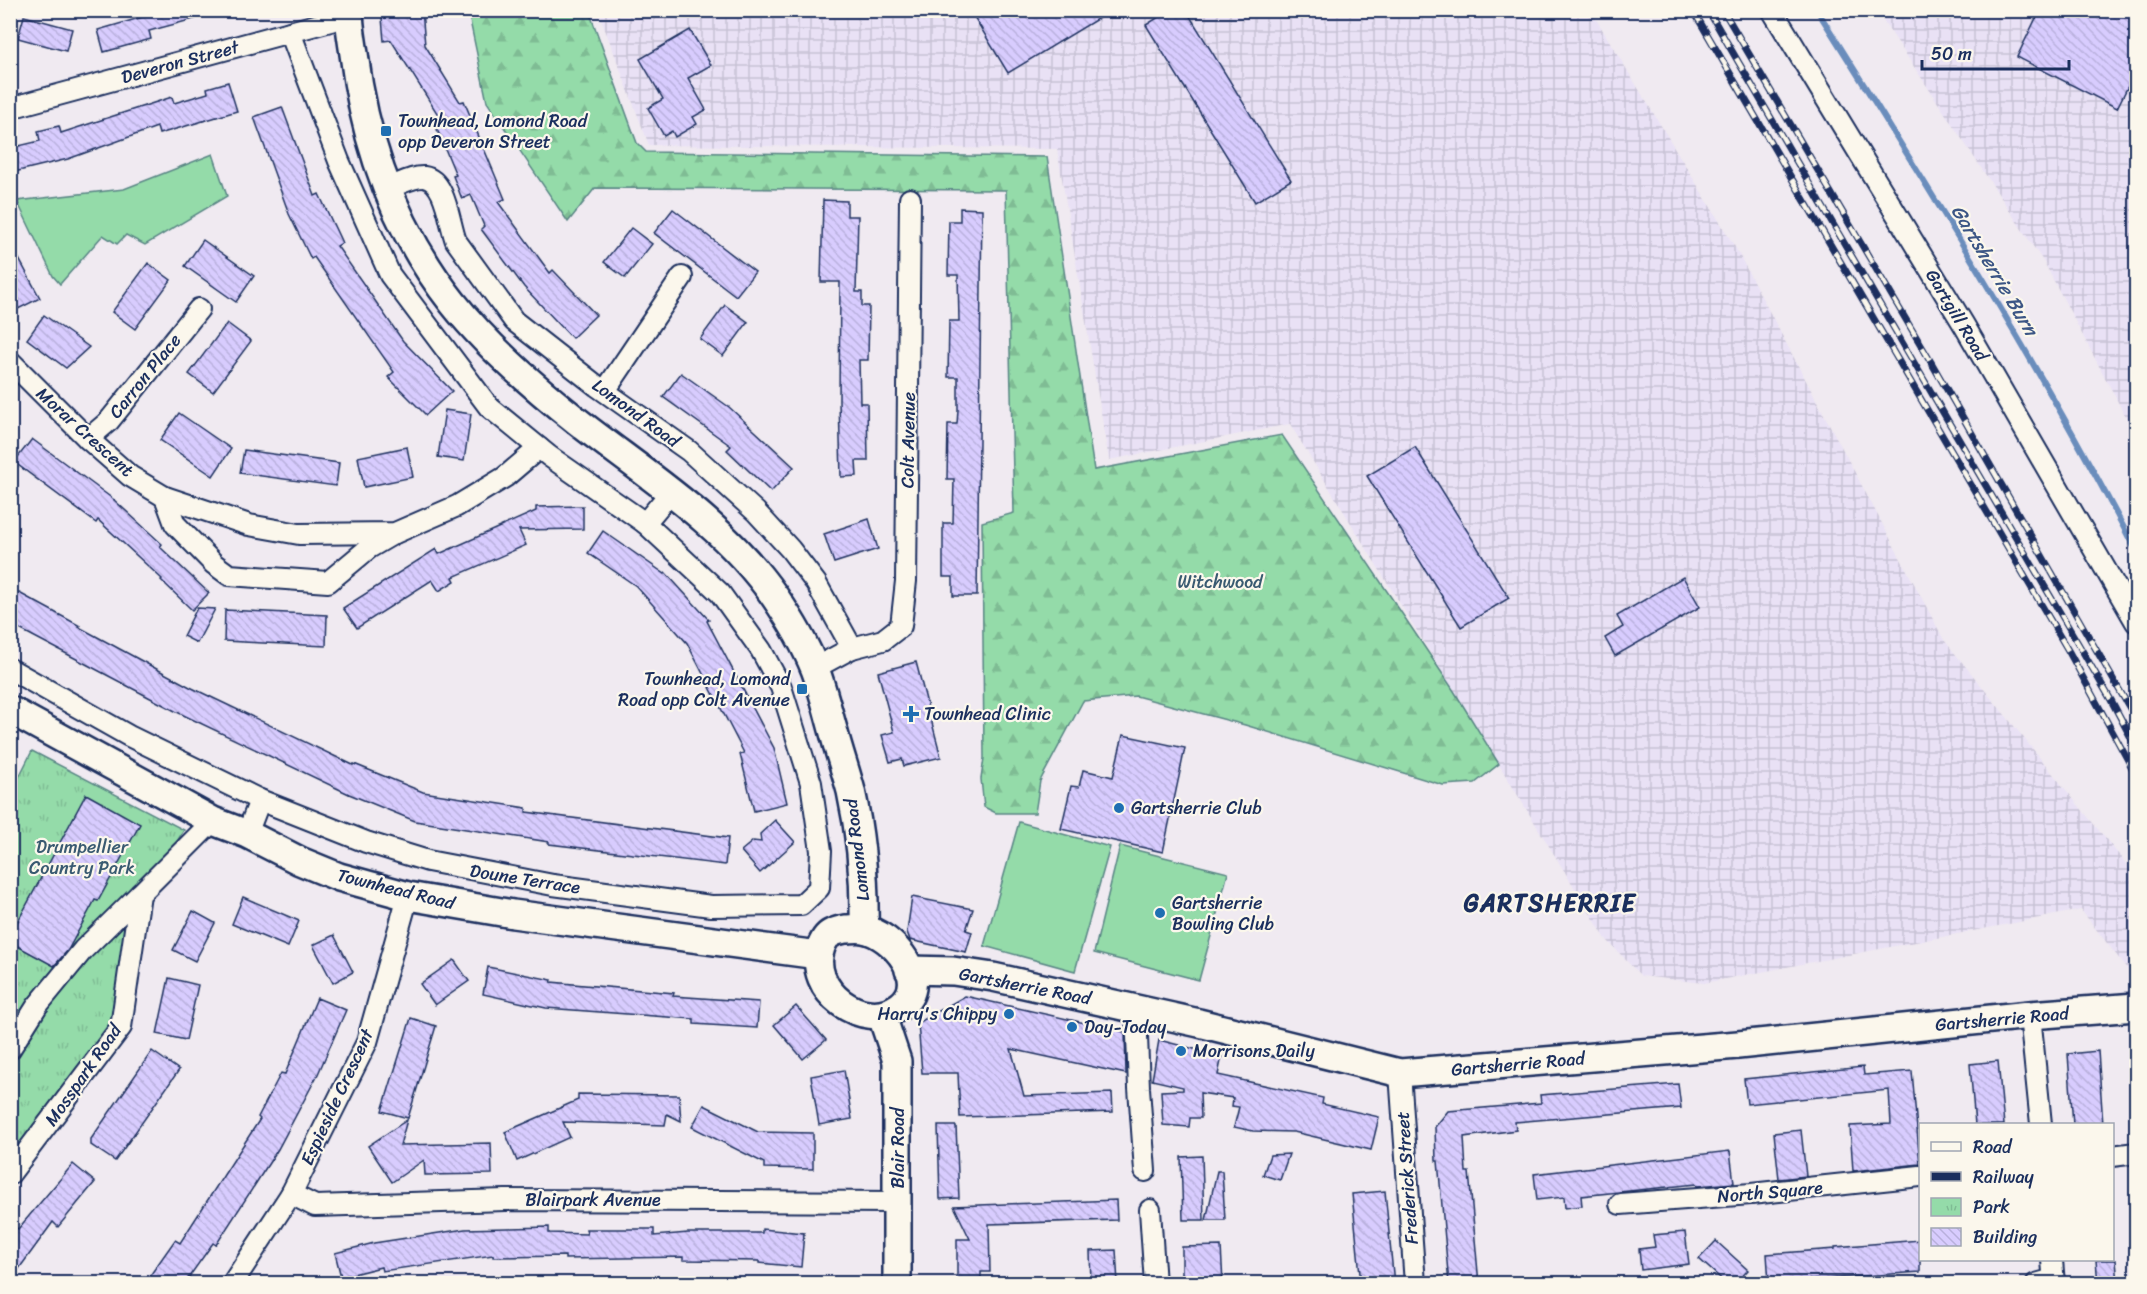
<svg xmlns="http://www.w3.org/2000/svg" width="2147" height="1294" viewBox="0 0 2147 1294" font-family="Sriracha,sans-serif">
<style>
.industrial{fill:url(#industrial-grid)}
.green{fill:#94dba9;stroke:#588584;stroke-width:1.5}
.forest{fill:url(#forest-firs);stroke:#588584;stroke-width:1.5}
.park{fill:url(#park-tufts);stroke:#588584;stroke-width:1.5}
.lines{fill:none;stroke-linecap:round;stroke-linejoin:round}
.stream{stroke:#6a8dbc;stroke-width:6}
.building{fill:url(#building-back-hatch);stroke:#1b2f5e;stroke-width:1.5}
.street-casing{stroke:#1b2f5e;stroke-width:24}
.secondary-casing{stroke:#1b2f5e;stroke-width:32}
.street{stroke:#fbf7ec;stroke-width:20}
.secondary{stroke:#fbf7ec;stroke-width:27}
.rail-casing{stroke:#1b2f5e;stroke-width:7}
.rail{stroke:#fbf7ec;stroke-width:4.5;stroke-dasharray:14;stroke-linecap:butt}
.poi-dot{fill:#1f6fb2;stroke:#fbf7ec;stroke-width:2}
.labels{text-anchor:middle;stroke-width:4.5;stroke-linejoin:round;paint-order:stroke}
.street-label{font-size:18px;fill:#1b2f5e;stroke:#fbf7ec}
.poi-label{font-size:18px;fill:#1b2f5e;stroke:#fbf7ec;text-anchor:start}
.park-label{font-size:18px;fill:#395a71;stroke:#fbf7ec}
.water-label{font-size:20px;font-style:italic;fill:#3c5685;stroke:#fbf7ec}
.district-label{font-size:24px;font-weight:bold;letter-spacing:1.5px;fill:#1b2f5e;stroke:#fbf7ec}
</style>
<defs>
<pattern id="industrial-grid" width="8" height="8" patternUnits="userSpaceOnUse" patternTransform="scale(1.5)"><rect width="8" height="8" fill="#e9e1f5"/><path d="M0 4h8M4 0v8" fill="none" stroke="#c7c1d4"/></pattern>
<pattern id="forest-firs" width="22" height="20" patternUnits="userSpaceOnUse" patternTransform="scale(1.5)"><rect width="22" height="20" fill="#94dba9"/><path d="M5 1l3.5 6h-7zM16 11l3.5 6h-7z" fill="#7fbc94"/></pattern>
<pattern id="park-tufts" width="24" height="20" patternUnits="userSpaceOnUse" patternTransform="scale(1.5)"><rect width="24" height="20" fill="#94dba9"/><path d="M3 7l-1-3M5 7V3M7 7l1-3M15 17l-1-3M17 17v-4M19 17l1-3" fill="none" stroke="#7fbc94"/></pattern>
<pattern id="building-back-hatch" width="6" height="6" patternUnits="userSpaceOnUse" patternTransform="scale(1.5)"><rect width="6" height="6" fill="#d8ccfe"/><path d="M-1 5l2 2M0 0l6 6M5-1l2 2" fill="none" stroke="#b9b0dc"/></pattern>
</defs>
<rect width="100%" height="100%" fill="#f0eaf1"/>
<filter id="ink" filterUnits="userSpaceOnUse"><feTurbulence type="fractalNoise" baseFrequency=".0167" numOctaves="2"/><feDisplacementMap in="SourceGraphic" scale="12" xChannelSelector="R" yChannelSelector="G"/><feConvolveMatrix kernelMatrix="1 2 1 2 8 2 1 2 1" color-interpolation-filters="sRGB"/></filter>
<g filter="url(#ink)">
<!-- industrial -->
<g class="industrial">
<path d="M 598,11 L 1591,11 L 1735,247 L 1944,640 L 2136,876 L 2136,980 L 2081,910 L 1704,983 L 1641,976 L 1606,939 L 1290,424 L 1109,460 L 1057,149 L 649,145 Z"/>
<path d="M 1877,11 L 2136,11 L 2136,436 L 2045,264 Z"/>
</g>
<!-- green -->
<g class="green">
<path d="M 213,154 L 227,196 L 145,245 L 126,235 L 117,244 L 103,235 L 60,284 L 53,276 L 17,201 L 124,189 Z"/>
<path d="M 1019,822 L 1110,847 L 1075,971 L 984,946 Z"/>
<path d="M 1120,846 L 1228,873 L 1199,980 L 1094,953 Z"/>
</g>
<!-- forest -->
<path class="forest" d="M 468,11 L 589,11 L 637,143 L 646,152 L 1047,157 L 1094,470 L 1282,435 L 1454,691 L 1499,764 L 1475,783 L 1443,785 L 1245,725 L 1136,696 L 1083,701 L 1040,781 L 1035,813 L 996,813 L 984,807 L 981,779 L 984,758 L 982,522 L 1014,513 L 1006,190 L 595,188 L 568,222 L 487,102 Z"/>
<!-- park -->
<path class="park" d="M 32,751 L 184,830 L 134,911 L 117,1017 L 11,1172 L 11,793 Z"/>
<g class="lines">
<!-- stream -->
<path class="stream" d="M 1817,10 C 1929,188 2040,366 2136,551"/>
</g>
<!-- building -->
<g class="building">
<path d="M 167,10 L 204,10 L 205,16 L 149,31 L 151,39 L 104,52 L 98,30 Z"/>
<path d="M 393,10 L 422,10 L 425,45 L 460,102 L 464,101 L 505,199 L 498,202 L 550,273 L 553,270 L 596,315 L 572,338 L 524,287 L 481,229 L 484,226 L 471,195 L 462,199 L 453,176 L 456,175 L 436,127 L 444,124 L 391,40 L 384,41 L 382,18 L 393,17 Z"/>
<path d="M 970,10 L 1112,10 L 1008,73 Z"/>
<path d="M 1170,10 L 1186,10 L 1291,180 L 1255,202 L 1146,25 Z"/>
<path d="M 2040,10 L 2136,10 L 2136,70 L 2117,108 L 2017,57 Z"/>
<path d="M 24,16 L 72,29 L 66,51 L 18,38 Z"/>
<path d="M 690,30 L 711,65 L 688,78 L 706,110 L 693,117 L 697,124 L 675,137 L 672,131 L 664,136 L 648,108 L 663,99 L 640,59 Z"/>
<path d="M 228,82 L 237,111 L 159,134 L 157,127 L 68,159 L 10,173 L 10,148 L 40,141 L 38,131 L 59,126 L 61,133 L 172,97 L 174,103 L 208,93 L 207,88 Z"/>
<path d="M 282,107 L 315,196 L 319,194 L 342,243 L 337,246 L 403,341 L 452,391 L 426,415 L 388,377 L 394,372 L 314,257 L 311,259 L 289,214 L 254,117 Z"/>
<path d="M 823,200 L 847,201 L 847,216 L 858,216 L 856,292 L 862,292 L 862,306 L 869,306 L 868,360 L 859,360 L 860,403 L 867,403 L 868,461 L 856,461 L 857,476 L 841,477 L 839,401 L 840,282 L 821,282 Z"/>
<path d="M 960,208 L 982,209 L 977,596 L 953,596 L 953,577 L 943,577 L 943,523 L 953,523 L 954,479 L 947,479 L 948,424 L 957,424 L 958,410 L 958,377 L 948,377 L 949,321 L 959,321 L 958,275 L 948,275 L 949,221 L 960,221 Z"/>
<path d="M 673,209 L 755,272 L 736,296 L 654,233 Z"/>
<path d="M 631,228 L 652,244 L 625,278 L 604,262 Z"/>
<path d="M 203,240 L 254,276 L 236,302 L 185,266 Z"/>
<path d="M 10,242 L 40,298 L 10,313 Z"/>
<path d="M 148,263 L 171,280 L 135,329 L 112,312 Z"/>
<path d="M 725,305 L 748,322 L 723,356 L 700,339 Z"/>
<path d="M 44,315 L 89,347 L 66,368 L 27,339 Z"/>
<path d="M 227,323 L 251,341 L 213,392 L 189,374 Z"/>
<path d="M 681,373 L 729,407 L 794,467 L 771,492 L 727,450 L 731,446 L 663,397 Z"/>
<path d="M 445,410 L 471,414 L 464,461 L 438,457 Z"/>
<path d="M 179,413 L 231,449 L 213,476 L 160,440 Z"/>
<path d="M 32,439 L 113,499 L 162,544 L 160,547 L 209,593 L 192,610 L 161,580 L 162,579 L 98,520 L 96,523 L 14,462 Z"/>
<path d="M 407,447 L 413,477 L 364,487 L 358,457 Z"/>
<path d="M 1415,447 L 1509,598 L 1461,627 L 1367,476 Z"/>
<path d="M 244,450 L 339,463 L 336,486 L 240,473 Z"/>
<path d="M 583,506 L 583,529 L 519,530 L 526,545 L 453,577 L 455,581 L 439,591 L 432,580 L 357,628 L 343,608 L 436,549 L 439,554 L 536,511 L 536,507 Z"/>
<path d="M 869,519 L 878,549 L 834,563 L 824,534 Z"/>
<path d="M 603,531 L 665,574 L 666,573 L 709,620 L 707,621 L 774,748 L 787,803 L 754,811 L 740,754 L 744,753 L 687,643 L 636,586 L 588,553 Z"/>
<path d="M 1683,577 L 1700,607 L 1615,656 L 1605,638 L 1623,627 L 1617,616 Z"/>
<path d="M 10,588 L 80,626 L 79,627 L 190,687 L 353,765 L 354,764 L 423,792 L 526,808 L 526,812 L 728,838 L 725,865 L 549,844 L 549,842 L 415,821 L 349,794 L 177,712 L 10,624 Z"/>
<path d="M 197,608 L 215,609 L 197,643 L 183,636 Z"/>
<path d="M 225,610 L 327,615 L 326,646 L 224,641 Z"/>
<path d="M 916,662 L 941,757 L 904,766 L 902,759 L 890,762 L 882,735 L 894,732 L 878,672 Z"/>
<path d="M 1123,735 L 1185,748 L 1163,852 L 1061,829 L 1071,786 L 1079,787 L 1083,770 L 1113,777 Z"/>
<path d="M 86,794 L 140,824 L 98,901 L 95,900 L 68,950 L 54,966 L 10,942 L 10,936 Z"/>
<path d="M 775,820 L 795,842 L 760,873 L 741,851 L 753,841 L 761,842 L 760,834 Z"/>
<path d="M 243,897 L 299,921 L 288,947 L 232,924 Z"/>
<path d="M 912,897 L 973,909 L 966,930 L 972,932 L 966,952 L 910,940 L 907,932 Z"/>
<path d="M 193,911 L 215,923 L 195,961 L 173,950 Z"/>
<path d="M 334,935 L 353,972 L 333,983 L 313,945 Z"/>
<path d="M 454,960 L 469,981 L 435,1005 L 420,984 Z"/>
<path d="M 488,967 L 552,980 L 551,982 L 674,993 L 673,996 L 759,1002 L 757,1028 L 694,1024 L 694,1019 L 546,1008 L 483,994 Z"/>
<path d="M 169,978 L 198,985 L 186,1040 L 157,1034 Z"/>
<path d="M 965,996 L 1125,1032 L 1126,1074 L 1011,1049 L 1024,1096 L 1112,1093 L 1113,1112 L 960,1117 L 958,1073 L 922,1073 L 918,1023 Z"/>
<path d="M 317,998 L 346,1010 L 318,1074 L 278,1149 L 216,1245 L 213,1243 L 184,1284 L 144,1284 L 175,1240 L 180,1243 L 260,1119 L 258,1117 L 281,1073 L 285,1074 Z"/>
<path d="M 796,1006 L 826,1040 L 803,1059 L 774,1025 Z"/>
<path d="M 411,1018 L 436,1026 L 408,1118 L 382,1111 Z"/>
<path d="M 1159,1040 L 1222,1056 L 1218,1075 L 1323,1098 L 1322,1104 L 1379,1117 L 1371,1150 L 1294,1132 L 1253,1131 L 1234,1127 L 1239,1107 L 1232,1106 L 1233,1098 L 1200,1093 L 1201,1118 L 1190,1118 L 1189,1127 L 1163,1125 L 1161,1091 L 1183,1090 L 1183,1087 L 1152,1080 Z"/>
<path d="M 152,1051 L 179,1070 L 115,1161 L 91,1145 L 91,1139 Z"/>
<path d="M 2098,1051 L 2103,1125 L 2073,1125 L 2068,1054 Z"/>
<path d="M 1998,1061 L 2004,1125 L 1975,1125 L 1970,1064 Z"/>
<path d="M 1863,1067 L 1864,1075 L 1912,1071 L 1920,1164 L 1853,1171 L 1850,1126 L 1891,1124 L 1889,1090 L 1747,1104 L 1744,1079 Z"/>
<path d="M 844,1070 L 852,1119 L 819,1125 L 811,1076 Z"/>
<path d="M 1678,1084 L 1681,1108 L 1515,1122 L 1516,1130 L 1464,1137 L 1466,1172 L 1469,1172 L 1479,1284 L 1449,1284 L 1438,1161 L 1436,1161 L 1435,1127 L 1448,1111 L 1541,1103 L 1540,1095 Z"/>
<path d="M 578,1094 L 679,1095 L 681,1121 L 667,1114 L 665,1125 L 563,1122 L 570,1137 L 517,1161 L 505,1132 L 578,1100 Z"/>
<path d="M 704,1105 L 758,1132 L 813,1133 L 813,1169 L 764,1168 L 764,1163 L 692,1127 Z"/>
<path d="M 407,1120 L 400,1145 L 491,1143 L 492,1174 L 425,1175 L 424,1160 L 392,1182 L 368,1146 Z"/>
<path d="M 938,1126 L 956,1126 L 959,1198 L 940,1199 Z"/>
<path d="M 1801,1130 L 1806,1176 L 1779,1179 L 1774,1133 Z"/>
<path d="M 1730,1151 L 1734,1183 L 1697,1186 L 1696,1184 L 1581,1196 L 1582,1206 L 1565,1208 L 1564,1197 L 1537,1200 L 1534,1174 Z"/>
<path d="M 1289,1154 L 1280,1180 L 1263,1175 L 1270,1155 Z"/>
<path d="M 1202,1156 L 1204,1220 L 1183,1220 L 1181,1157 Z"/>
<path d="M 73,1164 L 95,1182 L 58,1227 L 53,1222 L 10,1281 L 10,1224 L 18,1229 Z"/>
<path d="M 1217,1171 L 1222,1171 L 1225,1220 L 1206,1220 Z"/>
<path d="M 1385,1191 L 1394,1284 L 1361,1284 L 1352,1194 Z"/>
<path d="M 1116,1200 L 1117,1220 L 989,1224 L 990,1272 L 981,1272 L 981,1284 L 957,1284 L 957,1239 L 970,1239 L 954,1206 Z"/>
<path d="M 549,1227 L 549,1233 L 587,1234 L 586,1229 L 654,1229 L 654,1236 L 688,1233 L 762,1233 L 762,1229 L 804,1233 L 801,1267 L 759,1263 L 759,1261 L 683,1260 L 683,1257 L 565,1259 L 565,1256 L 493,1257 L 493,1255 L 382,1271 L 381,1267 L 341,1277 L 335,1253 L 374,1243 L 465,1229 Z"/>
<path d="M 1685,1232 L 1689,1264 L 1641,1270 L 1639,1249 L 1655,1247 L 1653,1235 Z"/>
<path d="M 1920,1240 L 1920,1272 L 1769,1283 L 1767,1254 L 1835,1249 L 1835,1247 Z"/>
<path d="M 1716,1241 L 1748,1270 L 1735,1284 L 1727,1284 L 1699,1259 Z"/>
<path d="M 1221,1246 L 1223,1284 L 1182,1284 L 1182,1247 Z"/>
<path d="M 1116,1250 L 1118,1284 L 1091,1284 L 1090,1251 Z"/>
<path d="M 2096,1260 L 2116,1260 L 2118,1284 L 2098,1284 Z"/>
</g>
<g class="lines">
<!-- street casing -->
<g class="street-casing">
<g id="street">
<path d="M 1772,10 L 1964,325 L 2136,622"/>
<path d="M 10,108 L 349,16"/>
<path d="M 388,188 C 398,185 414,176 424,177 C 446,180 449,223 456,241 L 514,321 L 597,386 L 689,451 L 756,512 L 790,549 L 816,583 L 852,648 L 815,668"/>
<path d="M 10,361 L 88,439 L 130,476 L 165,497 L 249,525 L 299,534 L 395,533 L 457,506 L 505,477 L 539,448"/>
<path d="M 605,391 L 682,277"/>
<path d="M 88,439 L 109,421 L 199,309"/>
<path d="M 165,497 L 175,524 L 214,564 L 229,575 L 328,582 L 369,548 L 393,534"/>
<path d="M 645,523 L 671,492"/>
<path d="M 852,648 L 883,640 L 901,626 L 906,581 L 910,199"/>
<path d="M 10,669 L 129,736 L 260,800 L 366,842 L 428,861 L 553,885 L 711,906 L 801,905 L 819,888 L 821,851 L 811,783 L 781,687 L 761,650 L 720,593 L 645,523 L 549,456 L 489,407 L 390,275 L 339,161 L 290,32"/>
<path d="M 247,834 L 260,800"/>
<path d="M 1136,1010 L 1139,1088 L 1145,1171"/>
<path d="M 2030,1015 L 2041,1124"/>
<path d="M 10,1049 L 37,1006 L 83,950 L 140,894"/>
<path d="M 1400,1073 L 1415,1284"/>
<path d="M 2112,1156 L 2136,1153"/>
<path d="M 10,1174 L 121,1027 L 140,894 L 213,821"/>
<path d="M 291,1194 L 315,1206 L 505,1200 L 898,1202"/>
<path d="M 1620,1204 L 1751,1194 L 1920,1176"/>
<path d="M 1150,1210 L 1155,1284"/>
<path d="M 2052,1260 L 2054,1284"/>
<path d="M 232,1284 L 291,1194 L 367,1042 L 408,896"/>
<path d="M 2036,1284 L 2054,1279"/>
</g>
</g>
<!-- secondary casing -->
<g class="secondary-casing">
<g id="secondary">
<path d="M 349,10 C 349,25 352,40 354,54 C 365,144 396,231 453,303 C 487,346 534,387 577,421 C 646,475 724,523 775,597 C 790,619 805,644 815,669 C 823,690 828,712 834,733 C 839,752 846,772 851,791 C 861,836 865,884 864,929"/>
<path d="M 10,710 L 213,821 L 247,834 L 300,861 L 339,877 L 408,896 L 513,914 L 818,955"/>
<path d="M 845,929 C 851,929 858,928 863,929 C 893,934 933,982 900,1006 C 863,1033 806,990 821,947 C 823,942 826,935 832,933 C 835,931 841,930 845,929 Z"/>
<path d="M 909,970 L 953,971 L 993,977 L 1199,1023 L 1400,1073 L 1738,1045 L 2030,1015 L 2136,1007"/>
<path d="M 882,1016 L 897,1061 L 897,1284"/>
</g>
</g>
<!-- street -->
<use href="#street" class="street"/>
<!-- secondary -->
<use href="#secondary" class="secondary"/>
<!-- rail casing -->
<g class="rail-casing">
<g id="rail">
<path d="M 1693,10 L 2069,652 L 2136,775"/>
<path d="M 1708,10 L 2111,700 L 2136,747"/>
<path d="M 1723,10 L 1931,362 L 2136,719"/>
</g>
</g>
<!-- rail -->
<use href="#rail" class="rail"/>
</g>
</g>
<!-- markers -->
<g class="poi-dot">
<rect x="380" y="125" width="12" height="12" rx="3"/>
<rect x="796" y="683" width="12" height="12" rx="3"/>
<path d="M908 705h6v6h6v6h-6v6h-6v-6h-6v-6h6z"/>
<circle cx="1119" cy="808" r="6"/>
<circle cx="1160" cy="913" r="6"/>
<circle cx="1009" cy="1014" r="6"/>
<circle cx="1072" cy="1027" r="6"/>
<circle cx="1181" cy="1051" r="6"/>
</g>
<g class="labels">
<!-- street labels -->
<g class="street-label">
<text transform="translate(180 62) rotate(-15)" y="6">Deveron Street</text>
<text transform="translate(1957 315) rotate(59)" y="6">Gartgill Road</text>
<text transform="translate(145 376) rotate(-51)" y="6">Carron Place</text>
<text transform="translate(636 413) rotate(36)" y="6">Lomond Road</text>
<text transform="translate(85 432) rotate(42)" y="6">Morar Crescent</text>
<text transform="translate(908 440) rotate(-89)" y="6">Colt Avenue</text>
<text transform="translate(857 850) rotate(-97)" y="6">Lomond Road</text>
<text transform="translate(525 879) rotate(9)" y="6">Doune Terrace</text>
<text transform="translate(396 889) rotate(14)" y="6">Townhead Road</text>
<text transform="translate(1025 986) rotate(11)" y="6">Gartsherrie Road</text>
<text transform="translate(2002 1019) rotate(-5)" y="6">Gartsherrie Road</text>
<text transform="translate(1518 1064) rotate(-5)" y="6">Gartsherrie Road</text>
<text transform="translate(83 1075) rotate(-55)" y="6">Mosspark Road</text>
<text transform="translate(337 1097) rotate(-65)" y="6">Espieside Crescent</text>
<text transform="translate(898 1148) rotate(-90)" y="6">Blair Road</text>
<text transform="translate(1407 1178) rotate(-94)" y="6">Frederick Street</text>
<text transform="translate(1770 1192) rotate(-5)" y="6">North Square</text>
<text x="593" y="1206">Blairpark Avenue</text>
</g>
<!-- poi labels -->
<g class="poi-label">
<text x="398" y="127">Townhead, Lomond Road<tspan x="398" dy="21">opp Deveron Street</tspan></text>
<text x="790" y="685" text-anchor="end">Townhead, Lomond<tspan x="790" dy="21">Road opp Colt Avenue</tspan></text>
<text x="924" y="720">Townhead Clinic</text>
<text x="1131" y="814">Gartsherrie Club</text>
<text x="1172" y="909">Gartsherrie<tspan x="1172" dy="21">Bowling Club</tspan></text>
<text x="997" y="1020" text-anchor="end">Harry's Chippy</text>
<text x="1084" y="1033">Day-Today</text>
<text x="1193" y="1057">Morrisons Daily</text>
</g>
<!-- park labels -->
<g class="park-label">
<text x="1220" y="588">Witchwood</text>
<text x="82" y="853">Drumpellier<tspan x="82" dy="21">Country Park</tspan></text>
</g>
<!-- water labels -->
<g class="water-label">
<text transform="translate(1995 270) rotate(59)" y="7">Gartsherrie Burn</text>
</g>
<!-- district labels -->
<g class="district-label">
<text x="1550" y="911">GARTSHERRIE</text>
</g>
</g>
<!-- margin -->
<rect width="2147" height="1294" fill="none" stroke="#fbf7ec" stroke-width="36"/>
<rect x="18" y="18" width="2111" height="1258" fill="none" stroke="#1b2f5e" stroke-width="2" filter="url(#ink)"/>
<!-- legend -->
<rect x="1919" y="1123" width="195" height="138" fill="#fbf7ec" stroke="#a1a7b3" stroke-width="1.5"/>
<rect x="1931" y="1142" width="30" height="9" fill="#fbf7ec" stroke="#a1a7b3" stroke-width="1.5"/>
<text x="1973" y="1153" font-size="18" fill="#1b2f5e">Road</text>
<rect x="1931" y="1172" width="30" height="9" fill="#1b2f5e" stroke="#a1a7b3" stroke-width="1.5"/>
<text x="1973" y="1183" font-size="18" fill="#1b2f5e">Railway</text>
<rect x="1931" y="1198" width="30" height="18" fill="url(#park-tufts)" stroke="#a1a7b3" stroke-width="1.5"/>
<text x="1973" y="1213" font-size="18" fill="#1b2f5e">Park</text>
<rect x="1931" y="1228" width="30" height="18" fill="url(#building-back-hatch)" stroke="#a1a7b3" stroke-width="1.5"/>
<text x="1973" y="1243" font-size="18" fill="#1b2f5e">Building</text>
<!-- scale -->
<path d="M1922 60v9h147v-9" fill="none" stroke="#1b2f5e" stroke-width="3"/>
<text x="1931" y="60" font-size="18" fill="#1b2f5e" stroke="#fbf7ec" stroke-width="4.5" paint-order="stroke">50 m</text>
</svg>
